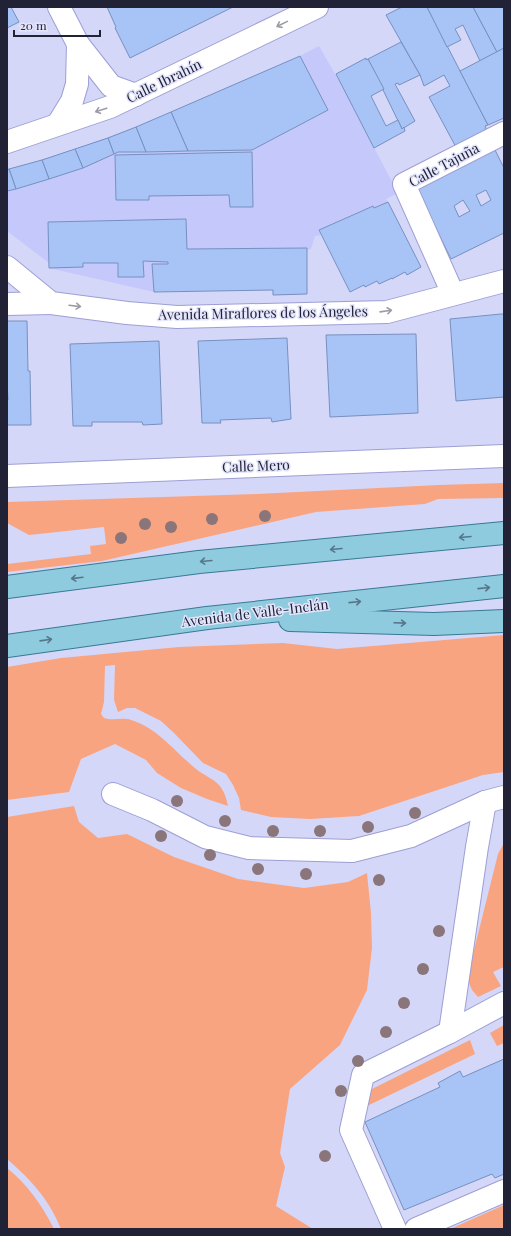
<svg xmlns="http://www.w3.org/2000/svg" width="511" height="1236" viewBox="0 0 511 1236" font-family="'Playfair Display',serif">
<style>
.built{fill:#c5c8fa}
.green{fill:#f9a481}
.building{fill:#a8c4f6;stroke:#7690c0;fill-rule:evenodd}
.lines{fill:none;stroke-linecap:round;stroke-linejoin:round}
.minor-casing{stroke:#9d9fd4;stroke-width:24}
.major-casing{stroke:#387995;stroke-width:24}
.minor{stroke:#fff;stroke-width:22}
.major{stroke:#8fcbde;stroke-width:22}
.tree{fill:#8a757a}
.oneway{stroke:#9c9ca5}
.oneway2{stroke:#58768a}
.labels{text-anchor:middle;stroke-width:3;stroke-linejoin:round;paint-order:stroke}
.street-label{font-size:14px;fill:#222237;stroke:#e3e5fc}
</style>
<rect width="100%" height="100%" fill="#d5d7f8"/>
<!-- built -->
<path class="built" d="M 319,46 L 352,103 L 351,104 L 398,193 L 386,199 L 388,202 L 374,208 L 372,207 L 319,230 L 321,235 L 315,236 L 311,249 L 307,250 L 273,295 L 272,290 L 154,292 L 49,268 L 49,263 L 7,231 L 7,170 L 63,153 L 136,127 L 300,56 Z"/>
<!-- green -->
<g class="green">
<path d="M 504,483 L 504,498 L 438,499 L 425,504 L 316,512 L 102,561 L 7,572 L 7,564 L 91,554 L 90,546 L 106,544 L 104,527 L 29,535 L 7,523 L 7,502 L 257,494 L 439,485 Z"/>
<path d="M 504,635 L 504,772 L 483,775 L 359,816 L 310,819 L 271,817 L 241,810 L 239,798 L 233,785 L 226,774 L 203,763 L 174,733 L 161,721 L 135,708 L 127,708 L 118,712 L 114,700 L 115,665 L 105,666 L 104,702 L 101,714 L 104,718 C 113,721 123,717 131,720 C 159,728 177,755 200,772 C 206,776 213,779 218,784 C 224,790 226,797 228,806 L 207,799 L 181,788 L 157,773 L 146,760 L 115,744 L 81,759 L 69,792 L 7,800 L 7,667 L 61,658 L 179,647 L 283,643 L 337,649 Z"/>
<path d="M 74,806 L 79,822 L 98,838 L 127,834 L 174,857 L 238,879 L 304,888 L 348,882 L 367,873 L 371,913 L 372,948 L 367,990 L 340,1045 L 290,1089 L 280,1153 L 285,1167 L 276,1206 L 313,1229 L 61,1229 C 49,1199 31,1180 7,1159 L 7,817 Z"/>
<path d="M 504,843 L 504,967 L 493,972 L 501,986 L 478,997 L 472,990 L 467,978 L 498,854 Z"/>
<path d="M 504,1025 L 504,1043 L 497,1046 L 490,1033 Z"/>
<path d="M 470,1040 L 475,1054 L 365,1107 L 370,1090 Z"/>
<path d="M 7,1168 C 28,1185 42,1205 54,1229 L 7,1229 Z"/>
<path d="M 504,1205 L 504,1229 L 450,1229 Z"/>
</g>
<!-- building -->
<g class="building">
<path d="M 7,7 L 11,7 L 19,22 L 7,28 Z"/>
<path d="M 107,7 L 233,7 L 130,58 L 115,28 L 116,27 Z"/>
<path d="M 402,7 L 427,7 L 488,125 L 485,126 L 486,128 L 481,137 L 457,149 L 429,97 L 450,86 L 444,75 L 424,86 L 420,75 L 386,15 Z"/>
<path d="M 427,7 L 473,7 L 497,52 L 480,61 L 463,25 L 455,29 L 461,40 L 447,47 Z"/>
<path d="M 473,7 L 504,7 L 504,48 L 497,52 Z"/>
<path d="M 401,42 L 420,75 L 399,85 L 398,83 L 395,84 L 415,121 L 402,129 L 368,59 Z"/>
<path d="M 504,48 L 504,118 L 488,125 L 460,71 Z"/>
<path d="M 300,56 L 328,110 L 252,150 L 188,151 L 171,112 Z"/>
<path d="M 366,58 L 366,60 L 368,59 L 384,89 L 371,96 L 386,126 L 398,120 L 402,129 L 404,127 L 405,131 L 374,148 L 336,74 Z"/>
<path d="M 171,112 L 188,151 L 146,152 L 136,127 Z"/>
<path d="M 136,127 L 146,152 L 118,152 L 114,154 L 108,138 Z"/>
<path d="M 108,138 L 114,154 L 83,168 L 75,149 Z"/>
<path d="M 494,148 L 504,168 L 504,233 L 451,259 L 416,187 ZM 486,190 L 491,200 L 481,206 L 476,195 ZM 463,200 L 470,211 L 459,217 L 454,206 Z"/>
<path d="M 75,149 L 83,168 L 49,179 L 42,160 Z"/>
<path d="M 252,152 L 253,207 L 230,207 L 229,195 L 149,196 L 149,200 L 116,200 L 115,155 Z"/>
<path d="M 42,160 L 49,179 L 16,189 L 9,169 Z"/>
<path d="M 9,169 L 16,189 L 7,191 L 7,170 Z"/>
<path d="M 388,202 L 421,267 L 407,275 L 405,272 L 392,279 L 392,278 L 379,284 L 377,281 L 365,287 L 364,285 L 350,292 L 319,230 L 362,211 L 373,206 L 374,208 Z"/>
<path d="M 186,219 L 187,249 L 307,248 L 307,294 L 273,295 L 273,290 L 154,292 L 152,264 L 168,264 L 168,262 L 143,261 L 144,277 L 118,277 L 118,263 L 83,263 L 83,267 L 49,268 L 48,222 Z"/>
<path d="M 501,314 L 504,314 L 504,397 L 456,401 L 450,319 Z"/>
<path d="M 7,321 L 27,321 L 28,371 L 30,371 L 31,425 L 7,425 L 7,400 L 8,400 L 7,381 Z"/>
<path d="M 416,334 L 418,413 L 330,417 L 326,335 Z"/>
<path d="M 287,338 L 291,419 L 272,422 L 271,418 L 245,419 L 220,420 L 221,423 L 202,423 L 198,341 Z"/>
<path d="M 159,341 L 162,424 L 143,425 L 142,422 L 92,422 L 92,426 L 73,426 L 70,344 Z"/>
<path d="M 504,1059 L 504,1174 L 495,1178 L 492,1174 L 404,1210 L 365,1122 L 440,1087 L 438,1083 L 460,1071 L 463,1077 Z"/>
</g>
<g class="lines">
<!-- minor casing -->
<g class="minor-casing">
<g id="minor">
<path d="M 59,7 L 78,44 L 111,86 L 136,95"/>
<path d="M 58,124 L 72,101 L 77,84 L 78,44"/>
<path d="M 7,142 L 110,107 L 317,7"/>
<path d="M 7,267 L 51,303 L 127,313 L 177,317 L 387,312 L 504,281"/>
<path d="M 453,294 L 404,184 L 504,133"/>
<path d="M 7,304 L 51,303"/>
<path d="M 7,476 L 504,456"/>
<path d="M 113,794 L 152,810 L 205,837 L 249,848 L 352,851 L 411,836 L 485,802 L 504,797"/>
<path d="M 450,1032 L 477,847 L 485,802"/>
<path d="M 395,1229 L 351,1130 L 363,1075 L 450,1032 L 504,1003"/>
<path d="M 416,1229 L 504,1191"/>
</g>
</g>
<!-- major casing -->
<g class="major-casing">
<g id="major">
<path d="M 7,587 L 199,562 L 504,533"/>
<path d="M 290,620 L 434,624 L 504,621"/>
<path d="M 7,646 L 207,618 L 504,586"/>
</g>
</g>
<!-- minor -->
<use href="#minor" class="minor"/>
<!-- major -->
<use href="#major" class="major"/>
</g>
<!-- trees -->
<g class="tree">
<circle cx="265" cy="516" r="6"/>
<circle cx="212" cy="519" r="6"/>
<circle cx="145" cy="524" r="6"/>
<circle cx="171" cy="527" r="6"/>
<circle cx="121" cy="538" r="6"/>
<circle cx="177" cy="801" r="6"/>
<circle cx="415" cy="813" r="6"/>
<circle cx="225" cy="821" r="6"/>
<circle cx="368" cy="827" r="6"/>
<circle cx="273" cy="831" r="6"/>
<circle cx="320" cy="831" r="6"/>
<circle cx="161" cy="836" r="6"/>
<circle cx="210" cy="855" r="6"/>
<circle cx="258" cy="869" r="6"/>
<circle cx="306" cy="874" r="6"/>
<circle cx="379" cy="880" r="6"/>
<circle cx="439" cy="931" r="6"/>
<circle cx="423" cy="969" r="6"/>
<circle cx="404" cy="1003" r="6"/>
<circle cx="386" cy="1032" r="6"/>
<circle cx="358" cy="1061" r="6"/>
<circle cx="341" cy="1091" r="6"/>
<circle cx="325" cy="1156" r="6"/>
</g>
<!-- one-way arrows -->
<defs><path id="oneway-shaft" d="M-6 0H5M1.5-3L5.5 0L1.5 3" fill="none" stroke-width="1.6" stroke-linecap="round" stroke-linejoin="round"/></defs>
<g class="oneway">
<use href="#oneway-shaft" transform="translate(282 24) rotate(154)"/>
<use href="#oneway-shaft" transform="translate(101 110) rotate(162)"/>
<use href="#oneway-shaft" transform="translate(75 306) rotate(7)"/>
<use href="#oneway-shaft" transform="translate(386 311) rotate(-8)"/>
</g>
<g class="oneway2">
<use href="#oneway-shaft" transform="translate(465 537) rotate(175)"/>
<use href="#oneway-shaft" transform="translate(336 549) rotate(175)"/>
<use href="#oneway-shaft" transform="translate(206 561) rotate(175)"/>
<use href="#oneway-shaft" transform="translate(77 578) rotate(173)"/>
<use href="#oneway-shaft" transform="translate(484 588) rotate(-6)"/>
<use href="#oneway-shaft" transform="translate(355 602) rotate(-6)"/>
<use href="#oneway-shaft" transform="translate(400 623) rotate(2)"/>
<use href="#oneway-shaft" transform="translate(46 640) rotate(-8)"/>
</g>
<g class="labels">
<!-- street labels -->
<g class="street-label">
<text transform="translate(164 81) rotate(-26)" y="5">Calle Ibrahín</text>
<text transform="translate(444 165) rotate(-28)" y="5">Calle Tajuña</text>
<text transform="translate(263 313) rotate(-1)" y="5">Avenida Miraflores de los Ángeles</text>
<text transform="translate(256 466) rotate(-2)" y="5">Calle Mero</text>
<text transform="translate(255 613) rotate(-7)" y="5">Avenida de Valle-Inclán</text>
</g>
</g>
<!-- border -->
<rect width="511" height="1236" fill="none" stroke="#222237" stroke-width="16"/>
<!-- scale -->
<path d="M14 30v6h86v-6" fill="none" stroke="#222237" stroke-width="2"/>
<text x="20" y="30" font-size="12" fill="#222237" stroke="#e3e5fc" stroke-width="3" paint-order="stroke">20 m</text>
</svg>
